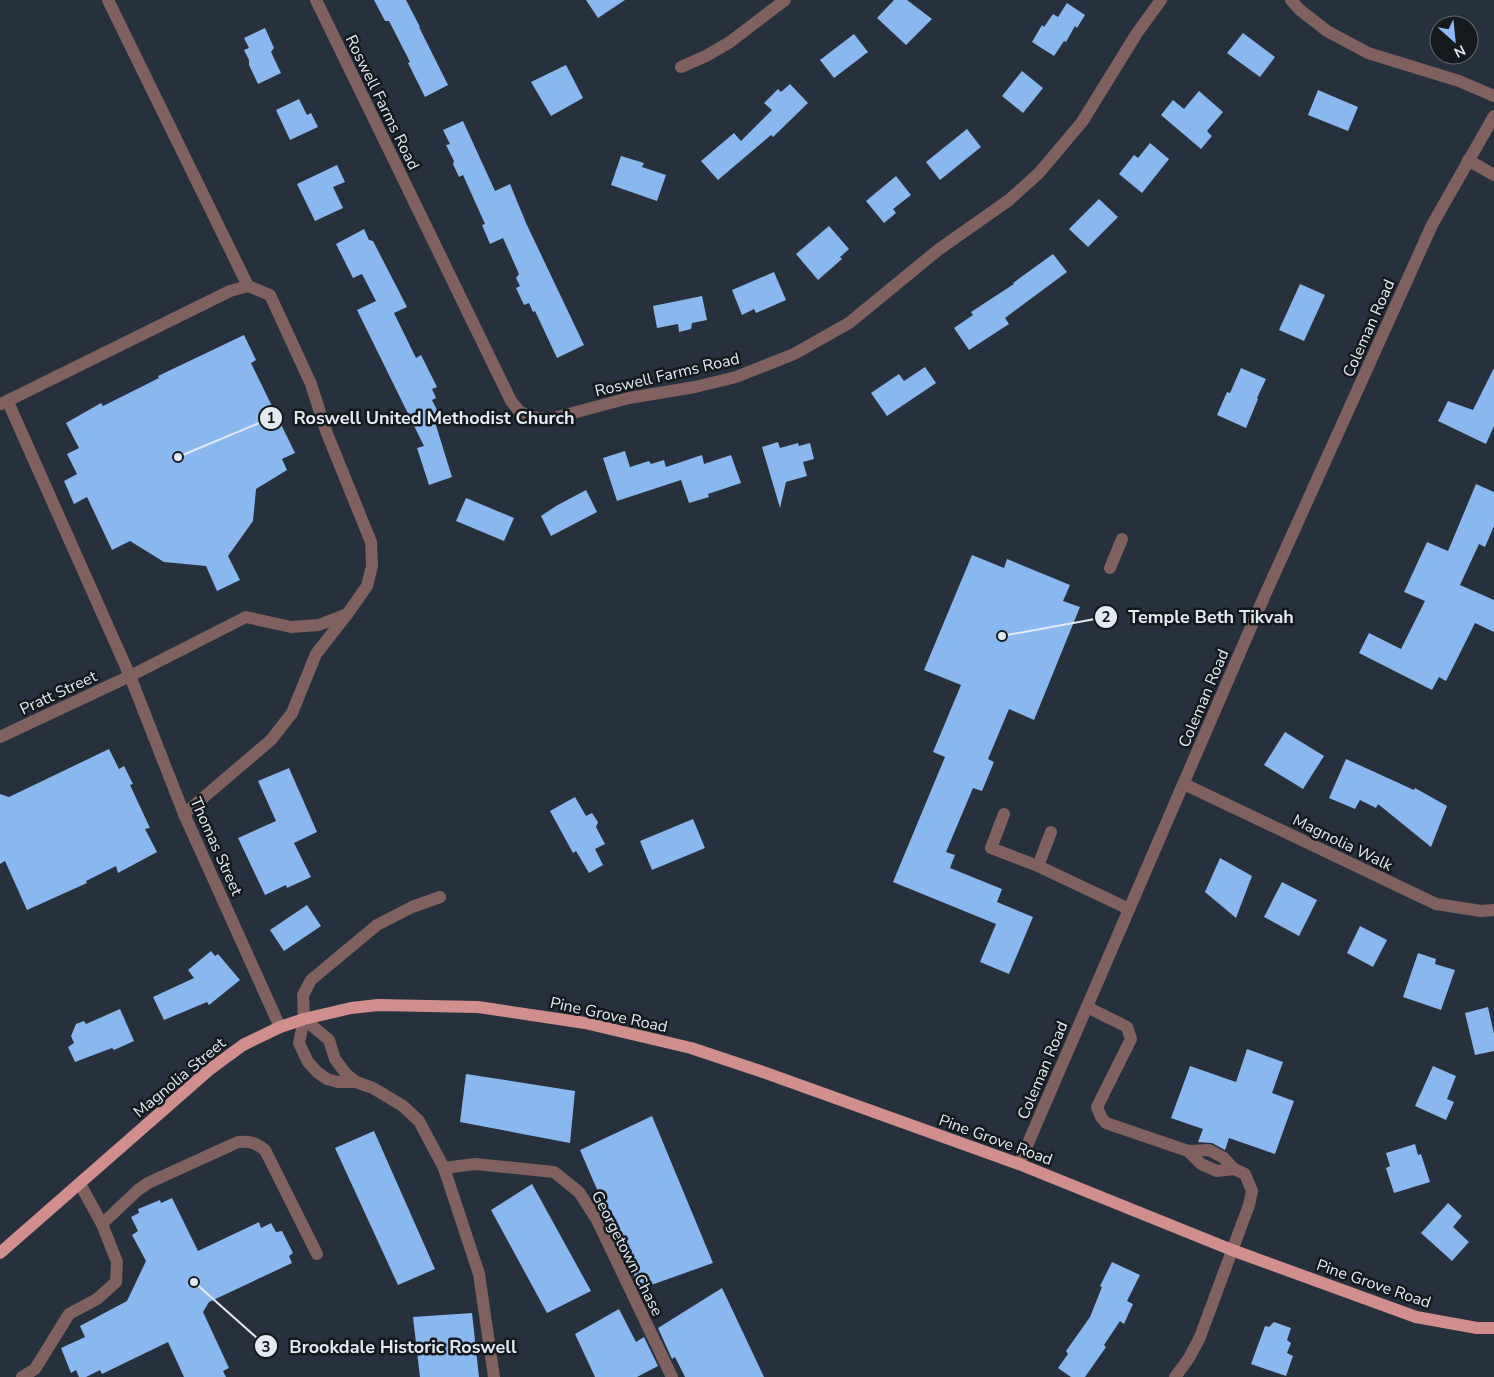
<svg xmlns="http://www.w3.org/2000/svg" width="1494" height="1377" viewBox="0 0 1494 1377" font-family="'Nunito Sans',sans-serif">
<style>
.building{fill:#89b8ee}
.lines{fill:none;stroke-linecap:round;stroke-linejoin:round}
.minor{stroke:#81615f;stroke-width:12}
.major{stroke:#d08f8d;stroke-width:12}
.labels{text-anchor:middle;stroke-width:5;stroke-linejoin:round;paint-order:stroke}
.street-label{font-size:16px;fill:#e3eaf2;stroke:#14191e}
.leader{fill:none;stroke:#e3eaf2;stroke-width:2}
.callout-dot{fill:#e3eaf2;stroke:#14191e;stroke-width:2}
.mark-label{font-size:15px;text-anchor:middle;font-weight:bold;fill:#111}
.callout-label{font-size:18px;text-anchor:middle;font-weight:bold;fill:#e3eaf2;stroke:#14191e;stroke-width:5;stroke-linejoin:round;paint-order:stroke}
</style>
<rect width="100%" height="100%" fill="#27313d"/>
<!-- building -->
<g class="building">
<path d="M 374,0 L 406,0 L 420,27 L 419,27 L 448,85 L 425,97 L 408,63 L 410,62 L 389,21 L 385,21 Z"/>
<path d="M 586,0 L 625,0 L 598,18 Z"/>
<path d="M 894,0 L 907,0 L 932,19 L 906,45 L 877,18 Z"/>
<path d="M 1067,3 L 1085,15 L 1077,28 L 1075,26 L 1066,42 L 1064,41 L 1054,56 L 1032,42 L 1042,25 L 1044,27 L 1053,14 L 1058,17 Z"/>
<path d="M 265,28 L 274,48 L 271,52 L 281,73 L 258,84 L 249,65 L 249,60 L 244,50 L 249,48 L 244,38 Z"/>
<path d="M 1243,33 L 1275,57 L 1260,77 L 1227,53 Z"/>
<path d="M 854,34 L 868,52 L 834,78 L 820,60 Z"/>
<path d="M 566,65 L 583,98 L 551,116 L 531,82 Z"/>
<path d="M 1022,71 L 1043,88 L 1023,113 L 1002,96 Z"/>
<path d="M 790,84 L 808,103 L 773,137 L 771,135 L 718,180 L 701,161 L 734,133 L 741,141 L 772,110 L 764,103 L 778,89 L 781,92 Z"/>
<path d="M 1318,90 L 1358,107 L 1348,131 L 1308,115 Z"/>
<path d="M 1199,91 L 1223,112 L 1207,131 L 1212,136 L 1201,149 L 1161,115 L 1173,100 L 1184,109 Z"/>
<path d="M 299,99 L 307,115 L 311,113 L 318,127 L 290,140 L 276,110 Z"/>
<path d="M 463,121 L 495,191 L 510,184 L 526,223 L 584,345 L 557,358 L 535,311 L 533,312 L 529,303 L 524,305 L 516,288 L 520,286 L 516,278 L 519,274 L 503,238 L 490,244 L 482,225 L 485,224 L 463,175 L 459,177 L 453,164 L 454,161 L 446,145 L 450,144 L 443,130 Z"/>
<path d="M 967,129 L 981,147 L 940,180 L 926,162 Z"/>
<path d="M 1150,143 L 1169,159 L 1142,193 L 1119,174 L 1134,155 L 1138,158 Z"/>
<path d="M 621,156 L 644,163 L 642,167 L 666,175 L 657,201 L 611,185 Z"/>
<path d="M 337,165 L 345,182 L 333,187 L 343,208 L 315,221 L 297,184 Z"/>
<path d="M 896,176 L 911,195 L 893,209 L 896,213 L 884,223 L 866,201 Z"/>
<path d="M 1099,199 L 1118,217 L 1088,247 L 1069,229 Z"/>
<path d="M 829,226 L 849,249 L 840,257 L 842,259 L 818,280 L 796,254 Z"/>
<path d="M 364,229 L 369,240 L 373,241 L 407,307 L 394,313 L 416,358 L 421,355 L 437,387 L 432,389 L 436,398 L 432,400 L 440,416 L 434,419 L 452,477 L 429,485 L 417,448 L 424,446 L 357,310 L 376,301 L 362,274 L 353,278 L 336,244 Z"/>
<path d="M 1053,254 L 1067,272 L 1005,318 L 1009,324 L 969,350 L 954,328 L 973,315 L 971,312 L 1014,284 L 1013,283 Z"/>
<path d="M 774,272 L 786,300 L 756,313 L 754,309 L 742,315 L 732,290 Z"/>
<path d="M 1300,284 L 1325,295 L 1304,341 L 1279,330 Z"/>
<path d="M 702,296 L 707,320 L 692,323 L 691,329 L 679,332 L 678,324 L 657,328 L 653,306 Z"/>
<path d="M 244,335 L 256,360 L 251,363 L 295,453 L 282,459 L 287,470 L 256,489 L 253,521 L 228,556 L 240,580 L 217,591 L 206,566 L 164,562 L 130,541 L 112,550 L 87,497 L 74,504 L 64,481 L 77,474 L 67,454 L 79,448 L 66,423 L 101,403 L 103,406 L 159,378 L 158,376 Z"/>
<path d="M 925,367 L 936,383 L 887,416 L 871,393 L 899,374 L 904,381 Z"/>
<path d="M 1241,368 L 1266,379 L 1257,398 L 1258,399 L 1246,428 L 1217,415 L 1227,392 L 1230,393 Z"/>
<path d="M 1494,368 L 1494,426 L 1486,444 L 1438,421 L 1448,401 L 1473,410 Z"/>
<path d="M 778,442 L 780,448 L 798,443 L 799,446 L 810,443 L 814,459 L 803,462 L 807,476 L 786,482 L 780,508 L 762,447 Z"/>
<path d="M 625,451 L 630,467 L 649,461 L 651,464 L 664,460 L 666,467 L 702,455 L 704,464 L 731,455 L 741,483 L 708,494 L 709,497 L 689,503 L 681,480 L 617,501 L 603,458 Z"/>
<path d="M 1476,484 L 1494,492 L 1494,526 L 1485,547 L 1479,544 L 1460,585 L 1494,600 L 1494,632 L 1475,623 L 1446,681 L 1439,677 L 1432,690 L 1359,653 L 1369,633 L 1401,649 L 1425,601 L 1404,592 L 1427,542 L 1448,551 Z"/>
<path d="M 586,490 L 597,512 L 551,536 L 541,516 L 556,506 Z"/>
<path d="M 466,498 L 514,518 L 504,541 L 456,521 Z"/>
<path d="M 972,555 L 1004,568 L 1007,559 L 1070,585 L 1063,601 L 1080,607 L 1034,720 L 1009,709 L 988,759 L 994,762 L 982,791 L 973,788 L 946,852 L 955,855 L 950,868 L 1002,889 L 997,902 L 1033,917 L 1009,974 L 980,962 L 996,924 L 893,882 L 945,757 L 933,752 L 961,685 L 924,670 Z"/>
<path d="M 1285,732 L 1324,756 L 1303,789 L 1264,765 Z"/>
<path d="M 109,749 L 119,769 L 124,766 L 133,784 L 130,785 L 150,828 L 145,829 L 157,852 L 118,873 L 116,866 L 86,881 L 87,883 L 27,910 L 5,861 L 0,864 L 0,794 L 9,797 Z"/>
<path d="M 1346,759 L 1414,790 L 1415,788 L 1447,806 L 1431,847 L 1378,804 L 1376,808 L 1360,800 L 1355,809 L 1329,798 Z"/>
<path d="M 289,768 L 317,832 L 294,843 L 311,877 L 287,888 L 286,885 L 265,895 L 238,838 L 276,821 L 258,781 Z"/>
<path d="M 575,797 L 586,816 L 592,813 L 598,822 L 596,827 L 605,844 L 595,849 L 603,865 L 589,873 L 576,851 L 573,853 L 550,811 Z"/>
<path d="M 693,819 L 705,848 L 652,870 L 640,841 Z"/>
<path d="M 1220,858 L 1252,876 L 1236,918 L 1205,892 Z"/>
<path d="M 1282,882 L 1317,900 L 1299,936 L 1264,917 Z"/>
<path d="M 307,905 L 321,926 L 284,951 L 270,930 Z"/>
<path d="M 1360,926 L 1387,940 L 1373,967 L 1347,953 Z"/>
<path d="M 211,951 L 215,956 L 218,954 L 240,980 L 209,1005 L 207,1002 L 164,1020 L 153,997 L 194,978 L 188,970 Z"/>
<path d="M 1418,953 L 1436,959 L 1435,964 L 1455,970 L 1441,1010 L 1403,997 Z"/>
<path d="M 1488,1007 L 1494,1034 L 1494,1051 L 1475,1055 L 1465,1013 Z"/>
<path d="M 120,1009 L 134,1041 L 114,1050 L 112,1048 L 75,1062 L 68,1047 L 74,1043 L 71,1036 L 76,1024 L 84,1021 L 86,1024 Z"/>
<path d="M 1247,1049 L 1283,1062 L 1272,1093 L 1294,1101 L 1275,1154 L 1229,1138 L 1225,1150 L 1212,1143 L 1198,1142 L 1203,1129 L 1171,1118 L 1190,1066 L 1236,1082 Z"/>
<path d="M 1433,1066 L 1456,1076 L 1447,1099 L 1454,1102 L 1446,1120 L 1415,1106 Z"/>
<path d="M 466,1074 L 575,1091 L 570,1143 L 460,1122 Z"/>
<path d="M 652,1116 L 713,1263 L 640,1289 L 580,1150 Z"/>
<path d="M 374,1131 L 435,1269 L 398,1285 L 335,1148 Z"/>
<path d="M 1415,1144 L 1418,1155 L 1421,1154 L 1430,1182 L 1394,1193 L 1386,1168 L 1390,1166 L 1386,1153 Z"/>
<path d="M 532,1184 L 591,1291 L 547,1313 L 491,1210 Z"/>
<path d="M 172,1198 L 198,1251 L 259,1222 L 261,1228 L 271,1223 L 276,1232 L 282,1231 L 293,1253 L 289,1256 L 292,1263 L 209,1302 L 203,1312 L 229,1368 L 223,1371 L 226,1377 L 184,1377 L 168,1342 L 102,1374 L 100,1370 L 86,1377 L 79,1377 L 76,1370 L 71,1373 L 61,1348 L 85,1337 L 80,1326 L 127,1301 L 146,1261 L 132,1235 L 138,1231 L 131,1217 L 139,1213 L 138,1209 L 160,1200 L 161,1203 Z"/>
<path d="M 1448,1203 L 1462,1216 L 1453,1227 L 1469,1242 L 1452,1261 L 1421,1233 Z"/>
<path d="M 1112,1262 L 1140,1275 L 1127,1301 L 1133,1304 L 1124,1324 L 1120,1321 L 1104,1345 L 1106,1347 L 1085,1377 L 1071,1377 L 1058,1368 L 1068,1354 L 1066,1351 L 1090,1317 L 1102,1287 L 1100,1286 Z"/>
<path d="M 722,1288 L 764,1377 L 685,1377 L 675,1357 L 672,1359 L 658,1328 Z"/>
<path d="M 619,1309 L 636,1342 L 644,1337 L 658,1366 L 637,1377 L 595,1377 L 575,1334 Z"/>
<path d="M 472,1313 L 479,1377 L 420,1377 L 413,1317 Z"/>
<path d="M 1274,1322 L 1291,1328 L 1287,1340 L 1291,1343 L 1287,1353 L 1293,1356 L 1286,1376 L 1251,1364 L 1265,1326 L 1269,1327 Z"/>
</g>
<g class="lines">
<!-- minor -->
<g class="minor">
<path d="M 108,0 L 248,286 L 270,295 L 311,384 L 326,431 L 371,542 L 372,566 L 367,586 L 348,613 L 316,654 L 292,713 L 271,740 L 184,814"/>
<path d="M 316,0 L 511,401 L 519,411 L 529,417 L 550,419 L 629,398 L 695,387 L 736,377 L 794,354 L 849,323 L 938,250 L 1009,200 L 1039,173 L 1082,122 L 1137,33 L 1161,0"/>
<path d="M 1291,0 L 1300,10 L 1327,31 L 1368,53 L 1459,81 L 1494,96"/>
<path d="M 681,67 L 706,56 L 730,42 L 785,0"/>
<path d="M 1468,160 L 1494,175"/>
<path d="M 8,402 L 130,676 L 184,814 L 280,1027"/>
<path d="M 1,404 L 230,291 L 248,286"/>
<path d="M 1110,568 L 1122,539"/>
<path d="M 0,737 L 130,676 L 246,617 L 291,627 L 319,625 L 347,614"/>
<path d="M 1184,784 L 1436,904 L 1481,911 L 1494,910"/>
<path d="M 1004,814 L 991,848 L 1038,866 L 1129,909"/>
<path d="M 1038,866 L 1051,832"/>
<path d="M 1087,1007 L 1127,1027 L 1131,1039 L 1097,1107 L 1101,1117 L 1106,1123 L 1188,1151 L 1209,1150 L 1224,1158 L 1234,1169 L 1245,1174 L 1252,1191 L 1249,1205 L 1200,1337 L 1189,1358 L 1175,1377"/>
<path d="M 304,1019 L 329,1040 L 335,1059 L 346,1074 L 356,1082 L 373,1088 L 403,1106 L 419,1121 L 444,1168 L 475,1164 L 554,1172 L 579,1192 L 597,1220 L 672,1377"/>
<path d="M 356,1082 L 338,1082 L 327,1079 L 317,1072 L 308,1062 L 299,1043 L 304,1019 L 303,995 L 311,980 L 377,925 L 412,907 L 440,897"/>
<path d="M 1188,1151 L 1201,1164 L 1217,1171 L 1234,1169"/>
<path d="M 1019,1164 L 1264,597 L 1432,225 L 1494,116"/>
<path d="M 444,1168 L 479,1274 L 494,1377"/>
<path d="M 102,1224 L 138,1190 L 148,1183 L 238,1142 C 250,1141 256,1143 265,1150 L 317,1254"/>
<path d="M 22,1377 L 35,1369 L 69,1314 L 97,1299 L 116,1282 L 117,1262 L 102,1224 L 80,1184"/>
</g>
<!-- major -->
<path class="major" d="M 0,1253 L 209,1070 L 243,1045 L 280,1027 L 304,1019 L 351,1008 L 378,1005 L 478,1007 L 585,1023 L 691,1048 L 760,1071 L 1019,1164 L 1232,1250 L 1416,1317 L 1477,1328 L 1494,1328"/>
</g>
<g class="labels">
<!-- street labels -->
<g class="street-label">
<text transform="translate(383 102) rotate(64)" y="6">Roswell Farms Road</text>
<text transform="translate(1368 328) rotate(-66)" y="6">Coleman Road</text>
<text transform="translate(667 374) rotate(-13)" y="6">Roswell Farms Road</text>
<text transform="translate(58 692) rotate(-25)" y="6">Pratt Street</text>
<text transform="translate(1203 698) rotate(-67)" y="6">Coleman Road</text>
<text transform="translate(1343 842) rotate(26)" y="6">Magnolia Walk</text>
<text transform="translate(217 846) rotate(66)" y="6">Thomas Street</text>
<text transform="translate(609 1014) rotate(12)" y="6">Pine Grove Road</text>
<text transform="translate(1042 1070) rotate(-67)" y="6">Coleman Road</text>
<text transform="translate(179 1077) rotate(-40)" y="6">Magnolia Street</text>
<text transform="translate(996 1139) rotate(20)" y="6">Pine Grove Road</text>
<text transform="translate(628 1253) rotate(63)" y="6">Georgetown Chase</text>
<text transform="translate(1374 1283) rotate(19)" y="6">Pine Grove Road</text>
</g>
</g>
<!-- callouts -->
<path class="leader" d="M178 457L271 418M1002 636L1106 617M194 1282L266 1346"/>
<g class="callout-dot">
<circle cx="178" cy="457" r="5"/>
<circle cx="1002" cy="636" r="5"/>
<circle cx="194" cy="1282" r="5"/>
<circle cx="271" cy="418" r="12"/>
<circle cx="1106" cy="617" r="12"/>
<circle cx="266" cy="1346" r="12"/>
</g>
<g class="mark-label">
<text x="271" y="423">1</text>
<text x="1106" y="622">2</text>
<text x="266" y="1352">3</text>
</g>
<g class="callout-label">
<text x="434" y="424">Roswell United Methodist Church</text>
<text x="1211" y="623">Temple Beth Tikvah</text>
<text x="403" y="1353">Brookdale Historic Roswell</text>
</g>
<!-- north arrow -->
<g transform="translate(1454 40) rotate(153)"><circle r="24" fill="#14191e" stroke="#676d73"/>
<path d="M0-4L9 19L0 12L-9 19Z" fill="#8db9fc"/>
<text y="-8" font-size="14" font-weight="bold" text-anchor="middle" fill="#e3eaf2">N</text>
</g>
</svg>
